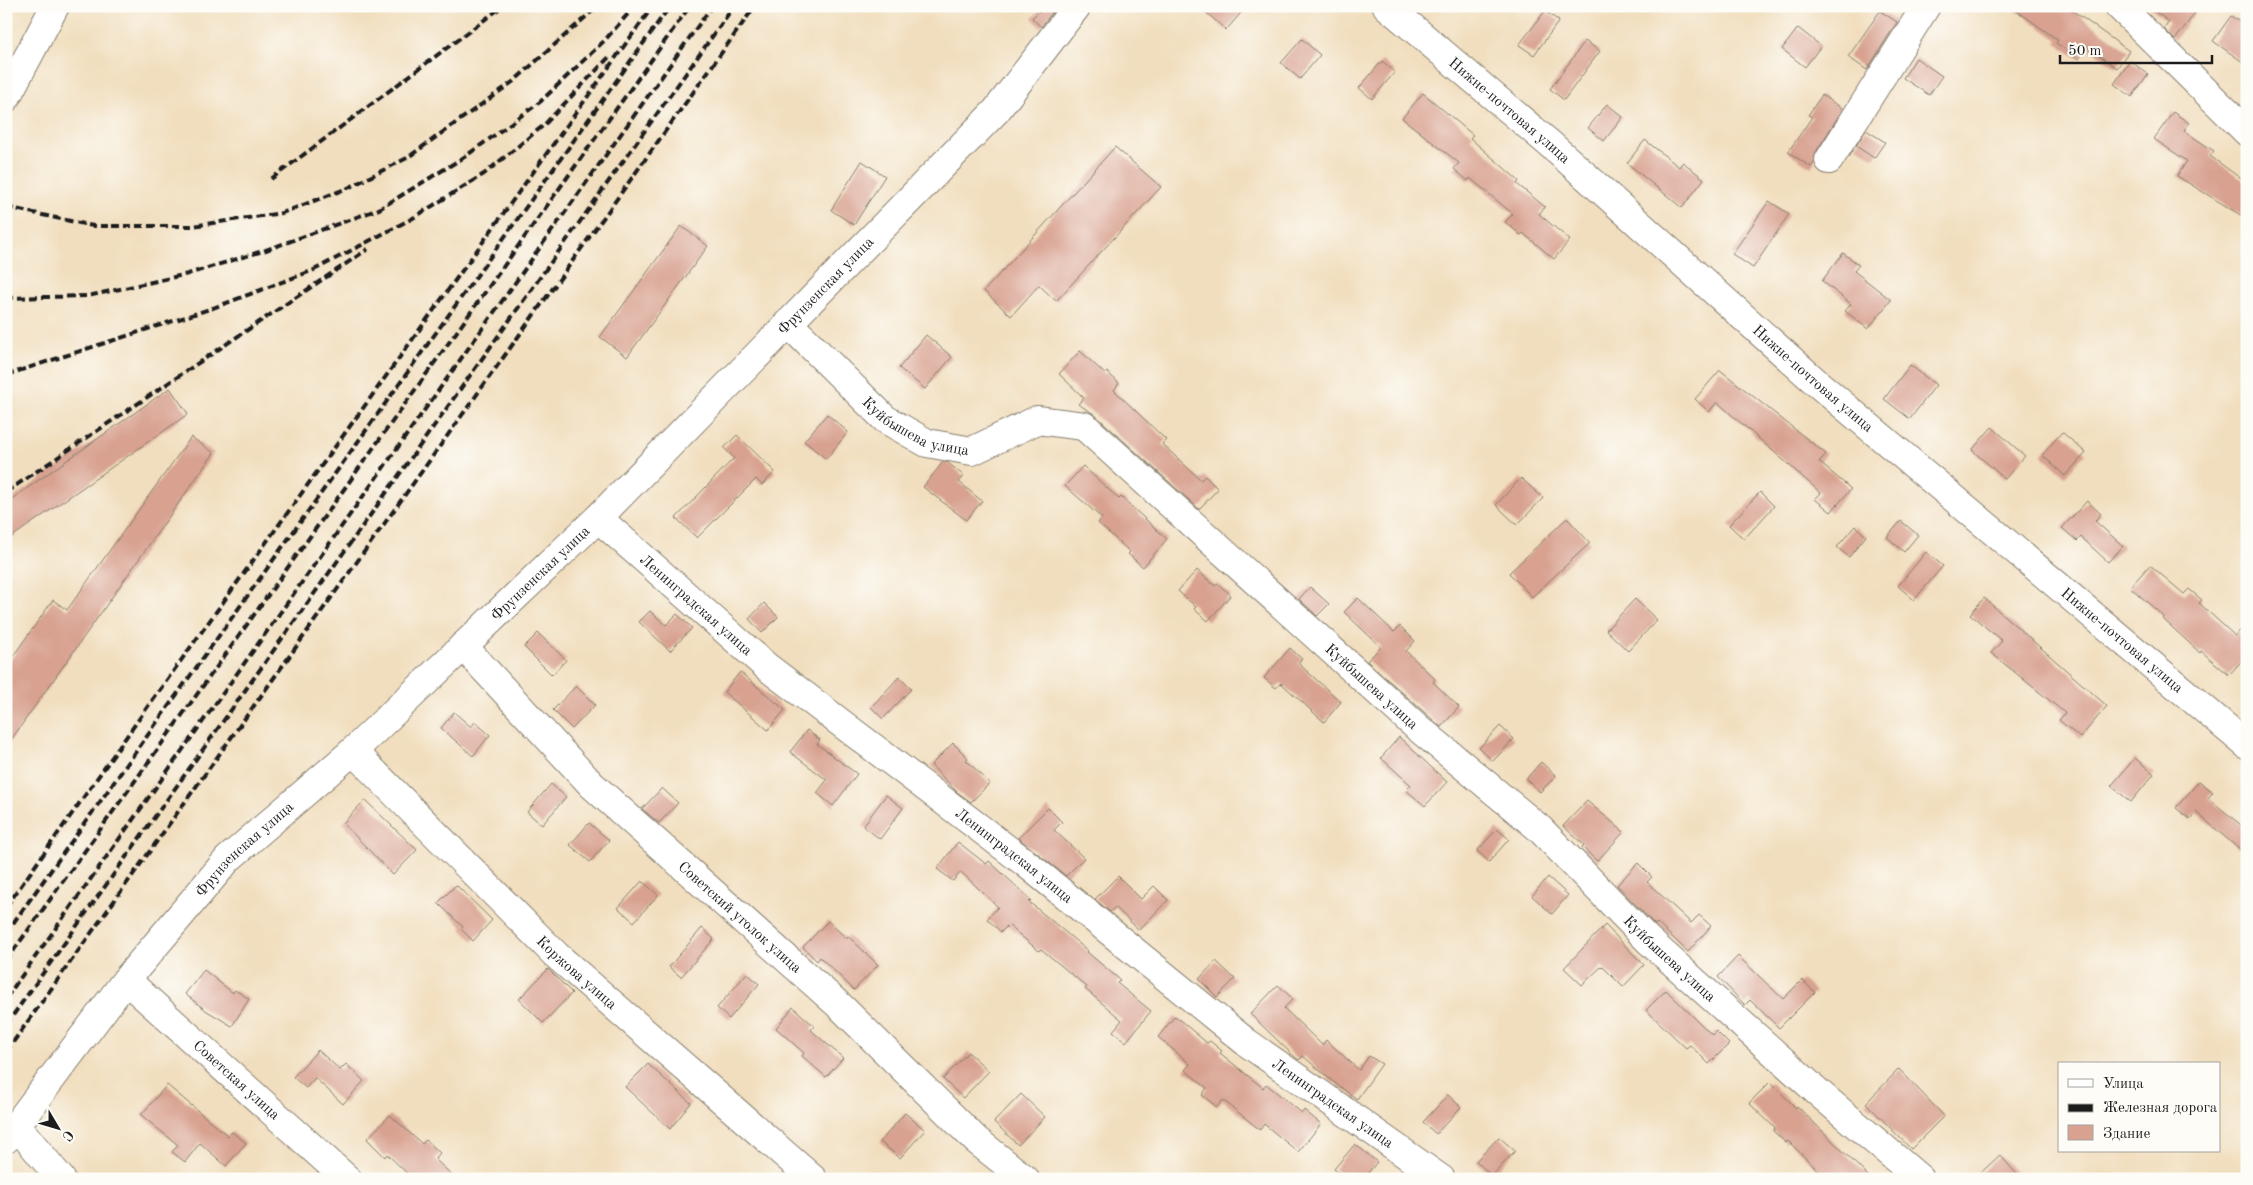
<svg xmlns="http://www.w3.org/2000/svg" width="2253" height="1185" viewBox="0 0 2253 1185" font-family="'Old Standard TT',serif">
<style>
.building{fill:#d8a190}
.lines{fill:none;stroke-linecap:round;stroke-linejoin:round}
.minor-casing{stroke:#867d6d;stroke-width:30}
.minor{stroke:#fff;stroke-width:28}
.rail{stroke:#1c1c1c;stroke-width:4;stroke-dasharray:8 4;stroke-linecap:butt}
.labels{text-anchor:middle;stroke-width:4;stroke-linejoin:round;paint-order:stroke}
.street-label{font-size:15px;fill:#1c1c1c;stroke:#fdfcf7}
</style>
<rect width="100%" height="100%" fill="#fdfcf7"/>
<filter id="ink" filterUnits="userSpaceOnUse"><feTurbulence type="fractalNoise" baseFrequency=".02" numOctaves="2"/><feDisplacementMap in="SourceGraphic" scale="10" xChannelSelector="R" yChannelSelector="G"/><feConvolveMatrix kernelMatrix="1 2 1 2 8 2 1 2 1" color-interpolation-filters="sRGB"/></filter>
<filter id="wash" filterUnits="userSpaceOnUse"><feTurbulence type="fractalNoise" baseFrequency=".0096" numOctaves="4" result="noise"/><feDisplacementMap in="SourceGraphic" scale="20" xChannelSelector="R" yChannelSelector="G"/><feGaussianBlur stdDeviation="1.12" result="paint"/><feColorMatrix in="noise" values="0 0 0 0 0 0 0 0 0 0 0 0 0 0 0 0 0 1.4 0 .05"/><feComposite in="paint" operator="in"/></filter>
<g filter="url(#wash)">
<rect width="100%" height="100%" fill="#f1debe"/>
<g id="blocks">
<!-- building -->
<g class="building">
<path d="M 1044,6 L 1057,6 L 1041,27 L 1032,18 Z"/>
<path d="M 1199,6 L 1247,6 L 1226,30 Z"/>
<path d="M 2010,6 L 2066,6 L 2129,51 L 2117,68 L 2087,47 L 2079,59 L 2056,43 L 2058,40 Z"/>
<path d="M 2148,6 L 2186,6 L 2195,13 L 2175,40 L 2164,29 L 2169,22 Z"/>
<path d="M 1545,11 L 1559,21 L 1534,55 L 1519,45 Z"/>
<path d="M 1880,11 L 1897,22 L 1867,70 L 1848,57 Z"/>
<path d="M 2231,16 L 2247,27 L 2247,65 L 2213,41 Z"/>
<path d="M 1798,28 L 1821,46 L 1805,67 L 1782,49 Z"/>
<path d="M 1302,39 L 1320,55 L 1300,79 L 1281,63 Z"/>
<path d="M 1585,41 L 1600,51 L 1564,100 L 1550,89 Z"/>
<path d="M 1916,58 L 1942,76 L 1929,95 L 1903,78 Z"/>
<path d="M 1382,61 L 1395,72 L 1372,99 L 1359,88 Z"/>
<path d="M 2130,61 L 2148,74 L 2132,97 L 2114,84 Z"/>
<path d="M 1423,93 L 1473,135 L 1470,138 L 1519,181 L 1517,184 L 1545,207 L 1539,214 L 1570,240 L 1554,259 L 1523,233 L 1521,235 L 1505,222 L 1513,214 L 1470,178 L 1468,181 L 1454,169 L 1459,163 L 1402,118 Z"/>
<path d="M 1822,95 L 1843,109 L 1816,152 L 1814,163 L 1811,167 L 1788,152 L 1812,117 L 1808,115 Z"/>
<path d="M 1607,104 L 1623,117 L 1604,141 L 1588,128 Z"/>
<path d="M 2173,112 L 2189,123 L 2184,131 L 2214,151 L 2210,156 L 2247,183 L 2247,219 L 2177,176 L 2187,161 L 2154,139 Z"/>
<path d="M 1866,130 L 1885,142 L 1874,158 L 1856,146 Z"/>
<path d="M 1645,140 L 1679,167 L 1683,162 L 1704,179 L 1682,208 L 1627,163 Z"/>
<path d="M 1115,147 L 1161,187 L 1056,301 L 1039,285 L 1011,316 L 984,291 Z"/>
<path d="M 862,161 L 885,176 L 854,225 L 831,210 Z"/>
<path d="M 1769,201 L 1789,214 L 1753,268 L 1732,254 Z"/>
<path d="M 681,226 L 708,246 L 627,357 L 600,337 Z"/>
<path d="M 1843,253 L 1859,265 L 1854,271 L 1891,300 L 1868,329 L 1845,311 L 1851,304 L 1822,281 Z"/>
<path d="M 926,335 L 952,357 L 925,389 L 899,368 Z"/>
<path d="M 1080,351 L 1105,374 L 1107,372 L 1119,383 L 1114,390 L 1166,440 L 1162,444 L 1201,480 L 1205,476 L 1218,489 L 1199,509 L 1094,414 L 1078,404 L 1084,398 L 1059,374 Z"/>
<path d="M 1910,365 L 1936,385 L 1910,419 L 1884,399 Z"/>
<path d="M 1720,370 L 1826,454 L 1819,462 L 1851,489 L 1831,512 L 1815,499 L 1821,493 L 1717,402 L 1709,412 L 1695,399 Z"/>
<path d="M 170,388 L 188,414 L 6,541 L 6,503 Z"/>
<path d="M 827,414 L 848,432 L 826,459 L 804,441 Z"/>
<path d="M 1992,427 L 2025,456 L 2005,479 L 1972,450 Z"/>
<path d="M 2062,432 L 2086,453 L 2065,476 L 2042,455 Z"/>
<path d="M 737,435 L 775,472 L 762,485 L 756,479 L 697,538 L 676,518 L 734,458 L 724,448 Z"/>
<path d="M 191,437 L 214,453 L 6,747 L 6,666 L 53,600 L 67,610 Z"/>
<path d="M 943,462 L 947,462 L 964,476 L 959,482 L 982,501 L 966,520 L 923,487 Z"/>
<path d="M 1083,466 L 1119,499 L 1121,497 L 1167,539 L 1143,567 L 1128,554 L 1130,552 L 1098,523 L 1102,518 L 1065,486 Z"/>
<path d="M 1521,478 L 1543,498 L 1517,525 L 1496,505 Z"/>
<path d="M 1760,492 L 1774,506 L 1744,539 L 1729,525 Z"/>
<path d="M 2087,501 L 2101,514 L 2095,521 L 2123,546 L 2108,562 L 2081,537 L 2077,541 L 2062,528 Z"/>
<path d="M 1567,518 L 1590,543 L 1532,597 L 1509,573 Z"/>
<path d="M 1901,521 L 1918,535 L 1904,552 L 1887,537 Z"/>
<path d="M 1855,526 L 1866,536 L 1849,557 L 1837,547 Z"/>
<path d="M 1926,552 L 1943,566 L 1914,600 L 1898,586 Z"/>
<path d="M 2150,565 L 2184,594 L 2189,589 L 2202,600 L 2199,603 L 2235,636 L 2247,623 L 2247,655 L 2229,675 L 2201,651 L 2200,653 L 2186,640 L 2163,619 L 2164,617 L 2130,587 Z"/>
<path d="M 1197,570 L 1215,586 L 1217,583 L 1231,595 L 1208,621 L 1194,609 L 1196,607 L 1178,591 Z"/>
<path d="M 1310,587 L 1329,604 L 1317,616 L 1299,599 Z"/>
<path d="M 1358,598 L 1394,632 L 1400,626 L 1415,641 L 1406,651 L 1435,679 L 1433,682 L 1459,707 L 1441,727 L 1367,661 L 1381,647 L 1344,612 Z"/>
<path d="M 1984,598 L 2107,706 L 2080,738 L 2059,720 L 2065,713 L 1991,653 L 2002,641 L 1970,614 Z"/>
<path d="M 1635,599 L 1657,620 L 1628,651 L 1606,630 Z"/>
<path d="M 764,603 L 778,617 L 762,633 L 749,619 Z"/>
<path d="M 650,611 L 666,625 L 677,614 L 692,628 L 670,651 L 639,622 Z"/>
<path d="M 538,633 L 566,660 L 552,675 L 524,647 Z"/>
<path d="M 1290,648 L 1302,659 L 1298,663 L 1341,702 L 1324,722 L 1281,683 L 1276,688 L 1264,678 Z"/>
<path d="M 740,672 L 785,710 L 768,730 L 724,692 Z"/>
<path d="M 899,677 L 911,689 L 883,719 L 871,707 Z"/>
<path d="M 576,686 L 595,705 L 572,729 L 553,710 Z"/>
<path d="M 454,712 L 471,727 L 475,722 L 490,735 L 473,756 L 441,728 Z"/>
<path d="M 1500,726 L 1514,739 L 1493,761 L 1479,748 Z"/>
<path d="M 807,730 L 820,740 L 817,744 L 857,774 L 833,806 L 817,793 L 827,780 L 790,752 Z"/>
<path d="M 1399,737 L 1447,782 L 1425,806 L 1406,790 L 1411,785 L 1381,758 Z"/>
<path d="M 953,743 L 968,758 L 966,760 L 990,783 L 971,802 L 957,792 L 931,765 Z"/>
<path d="M 2135,758 L 2154,774 L 2131,802 L 2111,786 Z"/>
<path d="M 1541,762 L 1556,776 L 1540,792 L 1526,779 Z"/>
<path d="M 2199,781 L 2213,792 L 2208,798 L 2247,830 L 2247,856 L 2196,812 L 2190,819 L 2176,808 Z"/>
<path d="M 551,784 L 566,797 L 542,825 L 527,812 Z"/>
<path d="M 662,788 L 678,803 L 659,823 L 642,809 Z"/>
<path d="M 886,795 L 903,808 L 880,839 L 863,826 Z"/>
<path d="M 365,800 L 417,850 L 393,875 L 343,823 Z"/>
<path d="M 1587,801 L 1624,832 L 1597,861 L 1582,847 L 1584,845 L 1563,826 Z"/>
<path d="M 1048,808 L 1062,822 L 1054,830 L 1084,858 L 1066,876 L 1018,838 Z"/>
<path d="M 589,823 L 609,840 L 590,862 L 570,845 Z"/>
<path d="M 1497,829 L 1509,839 L 1489,862 L 1477,851 Z"/>
<path d="M 958,842 L 986,864 L 989,861 L 1031,900 L 1029,902 L 1088,951 L 1087,952 L 1120,980 L 1117,983 L 1151,1011 L 1126,1042 L 1113,1031 L 1122,1020 L 1085,989 L 1087,987 L 1041,949 L 1039,951 L 1008,925 L 1001,932 L 987,919 L 998,907 L 961,872 L 953,881 L 937,869 Z"/>
<path d="M 1638,863 L 1652,877 L 1647,882 L 1691,923 L 1699,915 L 1711,926 L 1688,952 L 1657,923 L 1655,925 L 1617,885 Z"/>
<path d="M 1118,876 L 1141,899 L 1154,886 L 1168,900 L 1139,930 L 1115,907 L 1110,912 L 1095,899 Z"/>
<path d="M 1548,877 L 1568,895 L 1552,914 L 1532,896 Z"/>
<path d="M 642,881 L 658,895 L 634,922 L 618,908 Z"/>
<path d="M 456,885 L 492,920 L 473,941 L 461,929 L 463,927 L 438,903 Z"/>
<path d="M 828,921 L 846,938 L 848,936 L 878,965 L 854,990 L 820,957 L 817,961 L 803,947 Z"/>
<path d="M 1605,925 L 1644,965 L 1623,987 L 1602,966 L 1582,985 L 1564,968 Z"/>
<path d="M 702,928 L 714,939 L 681,977 L 669,967 Z"/>
<path d="M 1738,956 L 1783,999 L 1802,980 L 1815,992 L 1779,1028 L 1750,1000 L 1745,1005 L 1718,977 Z"/>
<path d="M 1216,961 L 1235,979 L 1217,997 L 1199,979 Z"/>
<path d="M 548,969 L 572,993 L 543,1023 L 519,999 Z"/>
<path d="M 204,970 L 233,993 L 235,990 L 249,999 L 232,1026 L 207,1011 L 185,994 Z"/>
<path d="M 747,973 L 759,984 L 729,1019 L 717,1008 Z"/>
<path d="M 1278,985 L 1293,999 L 1284,1008 L 1322,1045 L 1326,1040 L 1359,1070 L 1369,1056 L 1382,1064 L 1357,1099 L 1332,1081 L 1303,1056 L 1299,1060 L 1295,1057 L 1250,1014 Z"/>
<path d="M 1666,990 L 1712,1035 L 1716,1031 L 1729,1044 L 1709,1064 L 1690,1045 L 1686,1048 L 1646,1010 Z"/>
<path d="M 793,1007 L 814,1026 L 811,1030 L 843,1058 L 826,1077 L 802,1056 L 804,1053 L 776,1028 Z"/>
<path d="M 1175,1016 L 1207,1043 L 1210,1041 L 1222,1051 L 1220,1053 L 1263,1088 L 1266,1084 L 1302,1113 L 1304,1110 L 1321,1124 L 1298,1152 L 1264,1124 L 1260,1130 L 1223,1100 L 1217,1107 L 1202,1095 L 1207,1088 L 1185,1070 L 1190,1064 L 1158,1037 Z"/>
<path d="M 318,1050 L 340,1070 L 346,1064 L 364,1081 L 343,1104 L 315,1078 L 306,1088 L 293,1077 Z"/>
<path d="M 968,1052 L 989,1071 L 963,1098 L 943,1079 Z"/>
<path d="M 648,1064 L 691,1103 L 670,1129 L 625,1087 Z"/>
<path d="M 1899,1069 L 1944,1116 L 1911,1149 L 1866,1103 Z"/>
<path d="M 1770,1082 L 1796,1108 L 1797,1106 L 1871,1179 L 1827,1179 L 1788,1141 L 1786,1143 L 1773,1131 L 1775,1128 L 1749,1103 Z"/>
<path d="M 167,1085 L 228,1136 L 232,1132 L 246,1143 L 226,1166 L 200,1143 L 185,1162 L 172,1152 L 178,1145 L 141,1115 Z"/>
<path d="M 1021,1094 L 1045,1117 L 1018,1145 L 994,1122 Z"/>
<path d="M 1448,1095 L 1461,1107 L 1436,1134 L 1423,1122 Z"/>
<path d="M 905,1113 L 925,1130 L 900,1158 L 880,1142 Z"/>
<path d="M 390,1115 L 422,1144 L 426,1140 L 440,1153 L 435,1159 L 456,1179 L 413,1179 L 387,1154 L 385,1157 L 367,1139 Z"/>
<path d="M 1499,1137 L 1515,1151 L 1492,1176 L 1476,1161 Z"/>
<path d="M 1355,1144 L 1377,1162 L 1363,1179 L 1346,1179 L 1334,1169 Z"/>
<path d="M 2000,1155 L 2021,1179 L 1974,1179 Z"/>
</g>
</g>
</g>
<g filter="url(#ink)">
<use href="#blocks" fill-opacity="0" stroke="#867d6d" stroke-width="1"/>
<g class="lines">
<!-- minor casing -->
<g class="minor-casing">
<g id="minor">
<path id="s1" d="M 1387,6 L 1551,145 L 1817,383 L 2247,745"/>
<path d="M 2119,6 L 2247,132"/>
<path d="M 6,98 L 55,6"/>
<path d="M 1829,160 L 1926,6"/>
<path id="s2" d="M 788,323 L 885,419 L 927,443 L 972,451 L 1037,420 L 1084,426 L 1418,728 L 1540,829 L 1648,940 L 1820,1094 L 1920,1179"/>
<path id="s3" d="M 598,518 L 767,667 L 1023,861 L 1246,1042 L 1441,1179"/>
<path id="s4" d="M 463,646 L 592,785 L 841,1007 L 976,1140 L 1025,1179"/>
<path id="s5" d="M 353,751 L 556,955 L 813,1179"/>
<path id="s6" d="M 126,980 L 347,1179"/>
<path d="M 16,1125 L 61,1179"/>
<path id="s7" d="M 6,1139 L 126,980 L 228,859 L 353,751 L 598,518 L 996,111 L 1077,6"/>
</g>
</g>
<!-- minor -->
<use href="#minor" class="minor"/>
<!-- rail -->
<g class="rail">
<path d="M 271,179 L 503,6"/>
<path d="M 6,207 L 93,226 L 192,226 L 282,213 L 348,188 L 407,158 L 514,81 L 598,6"/>
<path d="M 6,298 L 88,296 L 188,274 L 266,250 L 379,209 L 466,156 L 540,102 L 604,41 L 635,6"/>
<path d="M 6,375 L 213,308 L 314,270 L 413,218 L 484,174 L 544,125 L 611,55"/>
<path d="M 6,492 L 368,249"/>
<path d="M 6,907 L 146,709 L 653,6"/>
<path d="M 6,933 L 670,6"/>
<path d="M 6,961 L 690,6"/>
<path d="M 6,998 L 712,6"/>
<path d="M 6,1025 L 734,6"/>
<path d="M 6,1052 L 755,6"/>
</g>
</g>
</g>
<g class="labels">
<!-- street labels -->
<g class="street-label">
<text dy="5" stroke="none"><textPath href="#s1" startOffset="161">Нижне-почтовая улица</textPath></text>
<text dy="5" stroke="none"><textPath href="#s7" startOffset="1186">Фрунзенская улица</textPath></text>
<text dy="5" stroke="none"><textPath href="#s1" startOffset="566">Нижне-почтовая улица</textPath></text>
<text dy="5" stroke="none"><textPath href="#s2" startOffset="168">Куйбышева улица</textPath></text>
<text dy="5" stroke="none"><textPath href="#s7" startOffset="781">Фрунзенская улица</textPath></text>
<text dy="5" stroke="none"><textPath href="#s3" startOffset="131">Ленинградская улица</textPath></text>
<text dy="5" stroke="none"><textPath href="#s1" startOffset="971">Нижне-почтовая улица</textPath></text>
<text dy="5" stroke="none"><textPath href="#s2" startOffset="738">Куйбышева улица</textPath></text>
<text dy="5" stroke="none"><textPath href="#s7" startOffset="376">Фрунзенская улица</textPath></text>
<text dy="5" stroke="none"><textPath href="#s3" startOffset="536">Ленинградская улица</textPath></text>
<text dy="5" stroke="none"><textPath href="#s4" startOffset="388">Советский уголок улица</textPath></text>
<text dy="5" stroke="none"><textPath href="#s2" startOffset="1142">Куйбышева улица</textPath></text>
<text dy="5" stroke="none"><textPath href="#s5" startOffset="315">Коржова улица</textPath></text>
<text dy="5" stroke="none"><textPath href="#s6" startOffset="149">Советская улица</textPath></text>
<text dy="5" stroke="none"><textPath href="#s3" startOffset="940">Ленинградская улица</textPath></text>
</g>
</g>
<!-- margin -->
<rect width="2253" height="1185" fill="none" stroke="#fdfcf7" stroke-width="25"/>
<!-- legend -->
<rect x="2058" y="1062" width="162" height="90" fill="#fdfcf7" stroke="#a3a29f"/>
<rect x="2068" y="1079" width="25" height="8" fill="#ffffff" stroke="#a3a29f"/>
<text x="2103" y="1088" font-size="15" fill="#1c1c1c">Улица</text>
<rect x="2068" y="1104" width="25" height="8" fill="#1c1c1c" stroke="#a3a29f"/>
<text x="2103" y="1112" font-size="15" fill="#1c1c1c">Железная дорога</text>
<rect x="2068" y="1125" width="25" height="15" fill="#d8a190" stroke="#a3a29f"/>
<text x="2103" y="1138" font-size="15" fill="#1c1c1c">Здание</text>
<!-- north arrow -->
<g transform="translate(58 1128) rotate(128)" stroke="#fdfcf7" stroke-width="4" paint-order="stroke">
<path d="M0-4L9 19L0 12L-9 19Z" fill="#1c1c1c"/>
<text y="-8" font-size="14" font-weight="bold" text-anchor="middle" fill="#1c1c1c">С</text>
</g>
<!-- scale -->
<path d="M2060 55v8h152v-8" fill="none" stroke="#1c1c1c" stroke-width="2.5"/>
<text x="2068" y="55" font-size="15" fill="#1c1c1c" stroke="#fdfcf7" stroke-width="4" paint-order="stroke">50 m</text>
</svg>
